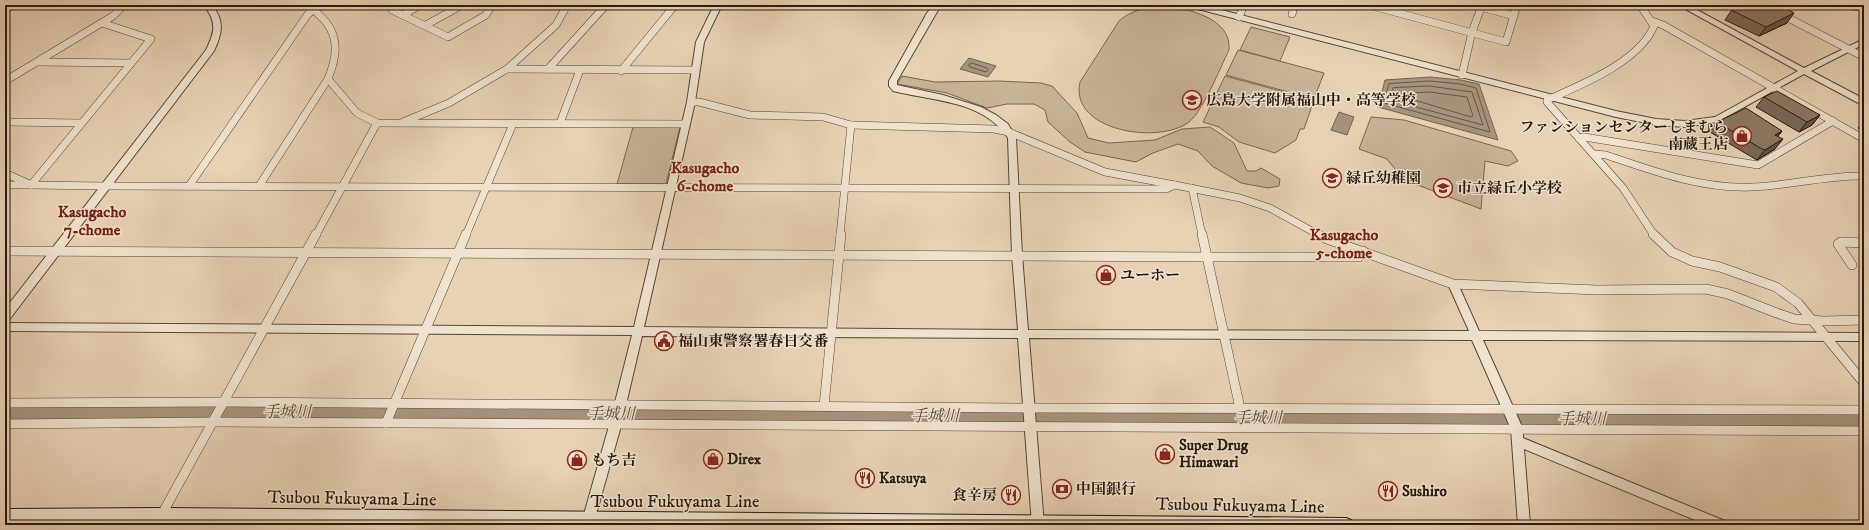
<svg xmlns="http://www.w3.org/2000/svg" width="1869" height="530" viewBox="0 0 1869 530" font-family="'IM FELL DW Pica','Noto Serif JP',serif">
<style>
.green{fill:#c7b398;stroke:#786654}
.water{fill:#a6937c;stroke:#746250}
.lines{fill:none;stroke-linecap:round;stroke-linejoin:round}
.shore{stroke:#685646;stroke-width:1}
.river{fill:#a6937c;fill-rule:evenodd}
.minor-far1-casing{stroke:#584738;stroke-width:8}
.minor-casing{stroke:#584738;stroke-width:10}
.tertiary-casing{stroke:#584738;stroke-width:2}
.secondary-casing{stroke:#29190f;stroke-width:2}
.minor-far1{stroke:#efe2ce;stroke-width:7}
.minor{stroke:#efe2ce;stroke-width:9}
.tertiary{fill:#efe2ce;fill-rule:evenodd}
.secondary{fill:#efe2ce;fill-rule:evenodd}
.wall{fill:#786857;stroke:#29190f}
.shaded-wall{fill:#625547;stroke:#29190f}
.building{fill:#8c7965;stroke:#29190f}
.labels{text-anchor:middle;stroke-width:3;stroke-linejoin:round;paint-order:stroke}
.poi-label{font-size:15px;font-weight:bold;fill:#29190f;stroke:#efe2ce;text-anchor:start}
.neighbourhood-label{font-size:16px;font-weight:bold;fill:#7a1f14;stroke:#efe2ce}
.water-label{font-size:16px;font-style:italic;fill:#5b4a3b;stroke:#efe2ce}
.near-street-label{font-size:18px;fill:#29190f;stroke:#efe2ce}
</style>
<rect width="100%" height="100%" fill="#e7d2b4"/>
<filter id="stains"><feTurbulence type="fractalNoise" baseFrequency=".005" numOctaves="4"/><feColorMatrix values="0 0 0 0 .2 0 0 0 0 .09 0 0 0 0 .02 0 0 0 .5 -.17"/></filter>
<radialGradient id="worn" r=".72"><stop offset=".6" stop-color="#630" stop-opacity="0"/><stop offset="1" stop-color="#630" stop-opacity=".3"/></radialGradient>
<!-- green -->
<g class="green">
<path d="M 1163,6 C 1187,8 1232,18 1229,50 C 1220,68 1203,111 1189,122 C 1159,145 1069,131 1080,82 L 1119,21 C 1131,10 1147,7 1163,6 Z"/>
<path d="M 1251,27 L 1290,37 L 1280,61 L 1240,50 Z"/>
<path d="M 1238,50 L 1324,73 L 1314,99 L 1226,75 Z"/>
<path d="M 902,76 L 935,82 L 999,81 L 1041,83 L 1052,86 L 1077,113 L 1088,138 L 1109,143 L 1155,140 L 1182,129 L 1210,127 L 1234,143 L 1247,171 L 1256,171 L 1261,168 L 1280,179 L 1279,186 L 1268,188 L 1241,183 L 1212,166 L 1198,151 L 1178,144 L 1153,153 L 1136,162 L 1085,152 L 1070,142 L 1048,122 L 1045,110 L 1034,104 L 1007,104 L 987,108 L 947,93 L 897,84 Z"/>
<path d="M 1225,76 L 1314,100 L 1304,129 L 1300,129 L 1296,140 L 1275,153 L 1239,142 L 1219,127 L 1203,122 Z"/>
<path d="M 1371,117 L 1404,120 L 1511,151 L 1518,161 L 1508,166 L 1485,161 L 1481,209 L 1391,175 L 1395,169 L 1387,159 L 1359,149 Z"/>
<path d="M 633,127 L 680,127 L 666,184 L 617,184 Z"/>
</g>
<!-- water -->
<g class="water">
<path d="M 969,58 L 996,66 L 988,77 L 960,69 Z"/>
<path d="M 1430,77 L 1461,80 L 1479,84 L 1498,140 L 1378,107 L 1385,80 Z"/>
<path d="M 1339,112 L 1354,117 L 1347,135 L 1331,130 Z"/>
</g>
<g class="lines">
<!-- shore -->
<g class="shore">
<path d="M 972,63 L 987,68 L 988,70 L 986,72 L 970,67 L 969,65 Z"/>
<path d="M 1430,81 L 1460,84 L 1476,88 L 1490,132 L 1384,103 L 1389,84 Z"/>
<path d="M 1429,86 L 1472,92 L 1483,125 L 1390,100 L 1393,88 Z"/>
<path d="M 1429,92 L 1467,97 L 1473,116 L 1471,117 L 1401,96 L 1402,94 Z"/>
</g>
<!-- river -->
<path class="river" d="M 227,403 L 500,405 L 1864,411 L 1864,429 L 500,423 L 227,419 L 5,420 L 5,404 Z"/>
<!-- minor-far1 casing -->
<g class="minor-far1-casing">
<g id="minor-far1">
<path d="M 312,5 C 315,13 321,16 326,22 C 340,40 336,59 328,79 L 357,113 L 377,123 L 686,124"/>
<path d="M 392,5 L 392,10 L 448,37 L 486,15 L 492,5"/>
<path d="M 1369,5 L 1506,42 L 1517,5"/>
<path d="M 1473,5 L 1514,16"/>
<path d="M 1640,5 L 1654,26 C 1639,62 1581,85 1547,100 L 1547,102 L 1623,188 L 1654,235"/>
<path d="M 1763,5 L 1864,57"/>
<path d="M 1836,5 L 1864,7"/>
<path d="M 1292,14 L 1295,5"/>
<path d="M 403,15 L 420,5"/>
<path d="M 1239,17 L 1244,5"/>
<path d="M 1652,21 L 1663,25 L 1864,139"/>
<path d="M 426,25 L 462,5"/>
<path d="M 38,62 L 131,63"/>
<path d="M 507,69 L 695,70"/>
<path d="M 548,69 L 606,5"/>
<path d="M 621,71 L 675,5"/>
<path d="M 1462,75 L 1472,32 L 1482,5"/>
<path d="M 5,81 L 113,16 L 124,5"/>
<path d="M 691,102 L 699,102 L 750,115 L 823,117 L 851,125 L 994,129 L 1009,132 L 1105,172 L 1175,185"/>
<path d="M 5,122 L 81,123"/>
<path d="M 403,122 L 449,103 L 507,69 L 556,25 L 567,5"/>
<path d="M 560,123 L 580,70"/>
<path d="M 1579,138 L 1584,137 L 1758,165 L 1833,121"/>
<path d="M 1594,154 L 1606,155 C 1653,171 1701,189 1752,187 C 1789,186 1826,175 1864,176"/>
<path d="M 5,173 L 31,185 L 106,186 L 1166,189 L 1175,185 L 1240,198 L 1270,208 L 1319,235"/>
<path d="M 5,185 L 31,185 L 151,39 L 102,23"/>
<path d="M 189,186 L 308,14 L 320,5"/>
<path d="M 259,186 L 328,79"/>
<path d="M 1192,188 L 1202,235"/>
<path d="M 316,235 L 377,123"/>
<path d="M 466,235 L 513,124"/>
<path d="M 840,235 L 851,125"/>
</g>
</g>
<!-- minor casing -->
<g class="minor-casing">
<g id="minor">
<path d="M 1202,234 L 1240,408"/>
<path d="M 1317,234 L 1327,239 L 1453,284 L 1597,290 L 1706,289 L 1728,294 L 1774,312 L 1794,319 L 1824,321 L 1864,320"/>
<path d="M 1653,234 L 1672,252 L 1692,261 L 1720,267 L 1776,287 L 1798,303 L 1864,383"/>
<path d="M 5,251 L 1206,257 L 1359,257 L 1363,251"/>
<path d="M 1852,265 L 1838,244 L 1841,242 L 1864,243"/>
<path d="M 5,403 L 225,402 L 1028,408 L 1864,410"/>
<path d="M 824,406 L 841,234"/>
<path d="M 386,423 L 466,234"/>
<path d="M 5,424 L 213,422 L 1864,431"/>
<path d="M 156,525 L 316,234"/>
</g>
</g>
<!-- tertiary casing -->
<g class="tertiary-casing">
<g id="tertiary">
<path d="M 204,5 L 212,5 C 225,21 222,34 214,51 L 9,320 L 5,321 L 5,309 L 206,50 C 215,31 217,23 204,5 Z"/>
<path d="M 714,5 L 722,5 L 704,42 L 695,102 L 644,327 L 1018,330 L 1012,255 L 1008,138 C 983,100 932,101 893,91 L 889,86 L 889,81 L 927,13 L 933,5 L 941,5 L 897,81 L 897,85 L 943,95 L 981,107 L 996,115 L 1008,124 L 1016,138 L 1022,255 L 1028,330 L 1469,331 L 1448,284 L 1449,281 L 1457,281 L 1458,284 L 1479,331 L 1864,333 L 1864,341 L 1483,340 L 1523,429 L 1523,438 L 1725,521 L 1727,525 L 1707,525 L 1524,449 L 1530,525 L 1518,525 L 1511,429 L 1472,340 L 1029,338 L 1044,525 L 1032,525 L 1018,338 L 642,336 L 621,426 L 593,525 L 581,525 L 609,426 L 632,335 L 5,331 L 5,323 L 634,327 L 687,102 L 696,42 Z"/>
<path d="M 1189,5 L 1202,5 L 1616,111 L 1656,119 L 1685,121 L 1715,117 L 1798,71 L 1678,5 L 1688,5 L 1804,68 L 1864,39 L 1864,44 L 1811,71 L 1864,99 L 1864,106 L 1804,74 L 1717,122 L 1685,127 L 1656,125 L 1616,117 L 1190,7 Z"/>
</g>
</g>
<!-- secondary casing -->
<g class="secondary-casing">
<path id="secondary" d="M 162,508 L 1346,518 L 1351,520 L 1353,525 L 562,525 L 162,522 L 5,523 L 5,509 Z"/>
</g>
<!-- minor-far1 -->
<use href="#minor-far1" class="minor-far1"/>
<!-- minor -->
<use href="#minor" class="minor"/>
<!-- tertiary -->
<use href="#tertiary" class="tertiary"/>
<!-- secondary -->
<use href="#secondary" class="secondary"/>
</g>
<!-- wall -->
<g class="wall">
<path d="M 1735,5 L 1780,5 L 1787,23 L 1759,36 L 1725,20 Z"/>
<path d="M 1764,97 L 1820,115 L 1812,125 L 1799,132 L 1756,107 Z"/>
<path d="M 1864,121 L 1864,132 L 1858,128 Z"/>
<path d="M 1717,122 L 1782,131 L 1778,136 L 1775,149 L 1757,160 L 1755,159 L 1710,132 Z"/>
</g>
<!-- shaded-wall -->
<g class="shaded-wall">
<path d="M 1794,13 L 1787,23 L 1759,36 L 1766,27 Z"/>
<path d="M 1820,115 L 1812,125 L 1799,132 L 1807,122 Z"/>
<path d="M 1782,131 L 1774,141 L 1775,135 Z"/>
<path d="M 1783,139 L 1775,149 L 1757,160 L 1765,150 Z"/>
</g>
<!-- building -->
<g class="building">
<path d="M 1742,5 L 1780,5 L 1794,13 L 1766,27 L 1731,10 Z"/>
<path d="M 1777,91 L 1820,115 L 1807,122 L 1764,97 Z"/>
<path d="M 1746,108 L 1782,131 L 1775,135 L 1783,139 L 1765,150 L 1762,149 L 1717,122 Z"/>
</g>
<!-- icons -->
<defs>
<g id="school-ring" transform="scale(1)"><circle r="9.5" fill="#efe2ce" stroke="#8f2418" stroke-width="1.5"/><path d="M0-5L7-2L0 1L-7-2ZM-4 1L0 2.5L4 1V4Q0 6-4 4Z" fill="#8f2418"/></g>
<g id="shop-ring" transform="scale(1)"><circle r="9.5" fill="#efe2ce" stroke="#8f2418" stroke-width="1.5"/><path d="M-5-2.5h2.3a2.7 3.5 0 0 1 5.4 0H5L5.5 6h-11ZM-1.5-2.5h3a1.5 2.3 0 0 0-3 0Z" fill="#8f2418"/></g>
<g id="civic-ring" transform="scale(1)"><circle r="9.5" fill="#efe2ce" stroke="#8f2418" stroke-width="1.5"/><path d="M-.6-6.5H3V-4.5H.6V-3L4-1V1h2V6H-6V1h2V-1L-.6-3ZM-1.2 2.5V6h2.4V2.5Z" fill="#8f2418"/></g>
<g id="restaurant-ring" transform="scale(1)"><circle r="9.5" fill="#efe2ce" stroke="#8f2418" stroke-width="1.5"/><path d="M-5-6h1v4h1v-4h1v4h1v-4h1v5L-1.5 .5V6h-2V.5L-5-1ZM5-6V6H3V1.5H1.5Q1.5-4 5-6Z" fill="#8f2418"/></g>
<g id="bank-ring" transform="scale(1)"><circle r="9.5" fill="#efe2ce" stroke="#8f2418" stroke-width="1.5"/><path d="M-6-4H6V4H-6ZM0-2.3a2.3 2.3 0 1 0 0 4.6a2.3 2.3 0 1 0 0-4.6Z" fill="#8f2418"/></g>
</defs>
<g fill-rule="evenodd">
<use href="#school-ring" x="1192" y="100"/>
<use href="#shop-ring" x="1742" y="136"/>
<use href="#school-ring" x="1332" y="178"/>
<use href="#school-ring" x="1443" y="188"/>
<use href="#shop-ring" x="1106" y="275"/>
<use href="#civic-ring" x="664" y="341"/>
<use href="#shop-ring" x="1165" y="454"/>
<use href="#shop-ring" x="713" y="459"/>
<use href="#shop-ring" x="577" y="460"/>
<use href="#restaurant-ring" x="865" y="478"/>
<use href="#bank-ring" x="1062" y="489"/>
<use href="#restaurant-ring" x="1388" y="491"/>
<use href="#restaurant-ring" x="1011" y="495"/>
</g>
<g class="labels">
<!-- poi labels -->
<g class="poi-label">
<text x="1206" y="105">広島大学附属福山中・高等学校</text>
<text x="1728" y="132" text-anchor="end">ファンションセンターしまむら<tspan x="1728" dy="17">南蔵王店</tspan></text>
<text x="1346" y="183">緑丘幼稚園</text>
<text x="1457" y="193">市立緑丘小学校</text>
<text x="1120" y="280">ユーホー</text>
<text x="678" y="346">福山東警察署春日交番</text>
<text x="1179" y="450">Super Drug<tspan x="1179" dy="17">Himawari</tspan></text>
<text x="727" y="464">Direx</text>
<text x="591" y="465">もち吉</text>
<text x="879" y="483">Katsuya</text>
<text x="1076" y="494">中国銀行</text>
<text x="1402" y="496">Sushiro</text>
<text x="997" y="500" text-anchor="end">食辛房</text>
</g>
<!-- neighbourhood labels -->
<g class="neighbourhood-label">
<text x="705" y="173">Kasugacho<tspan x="705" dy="18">6-chome</tspan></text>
<text x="92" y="217">Kasugacho<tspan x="92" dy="18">7-chome</tspan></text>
<text x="1344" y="240">Kasugacho<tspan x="1344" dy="18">5-chome</tspan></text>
</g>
<!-- water labels -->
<g class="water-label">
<text x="287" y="417">手城川</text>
<text x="611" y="419">手城川</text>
<text x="935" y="421">手城川</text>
<text x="1258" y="423">手城川</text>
<text x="1582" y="424">手城川</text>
</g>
<!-- near-street labels -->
<g class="near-street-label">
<text transform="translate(352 498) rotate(1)" y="6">Tsubou Fukuyama Line</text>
<text x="675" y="507">Tsubou Fukuyama Line</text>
<text transform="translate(1240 505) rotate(1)" y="6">Tsubou Fukuyama Line</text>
</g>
</g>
<!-- margin -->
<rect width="1869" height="530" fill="none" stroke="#e7d2b4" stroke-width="20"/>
<rect x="6" y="6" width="1857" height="518" fill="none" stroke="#29190f" stroke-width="2"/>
<rect x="10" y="10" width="1849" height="510" fill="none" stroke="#29190f"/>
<rect width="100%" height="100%" filter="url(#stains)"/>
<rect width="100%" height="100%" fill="url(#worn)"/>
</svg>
